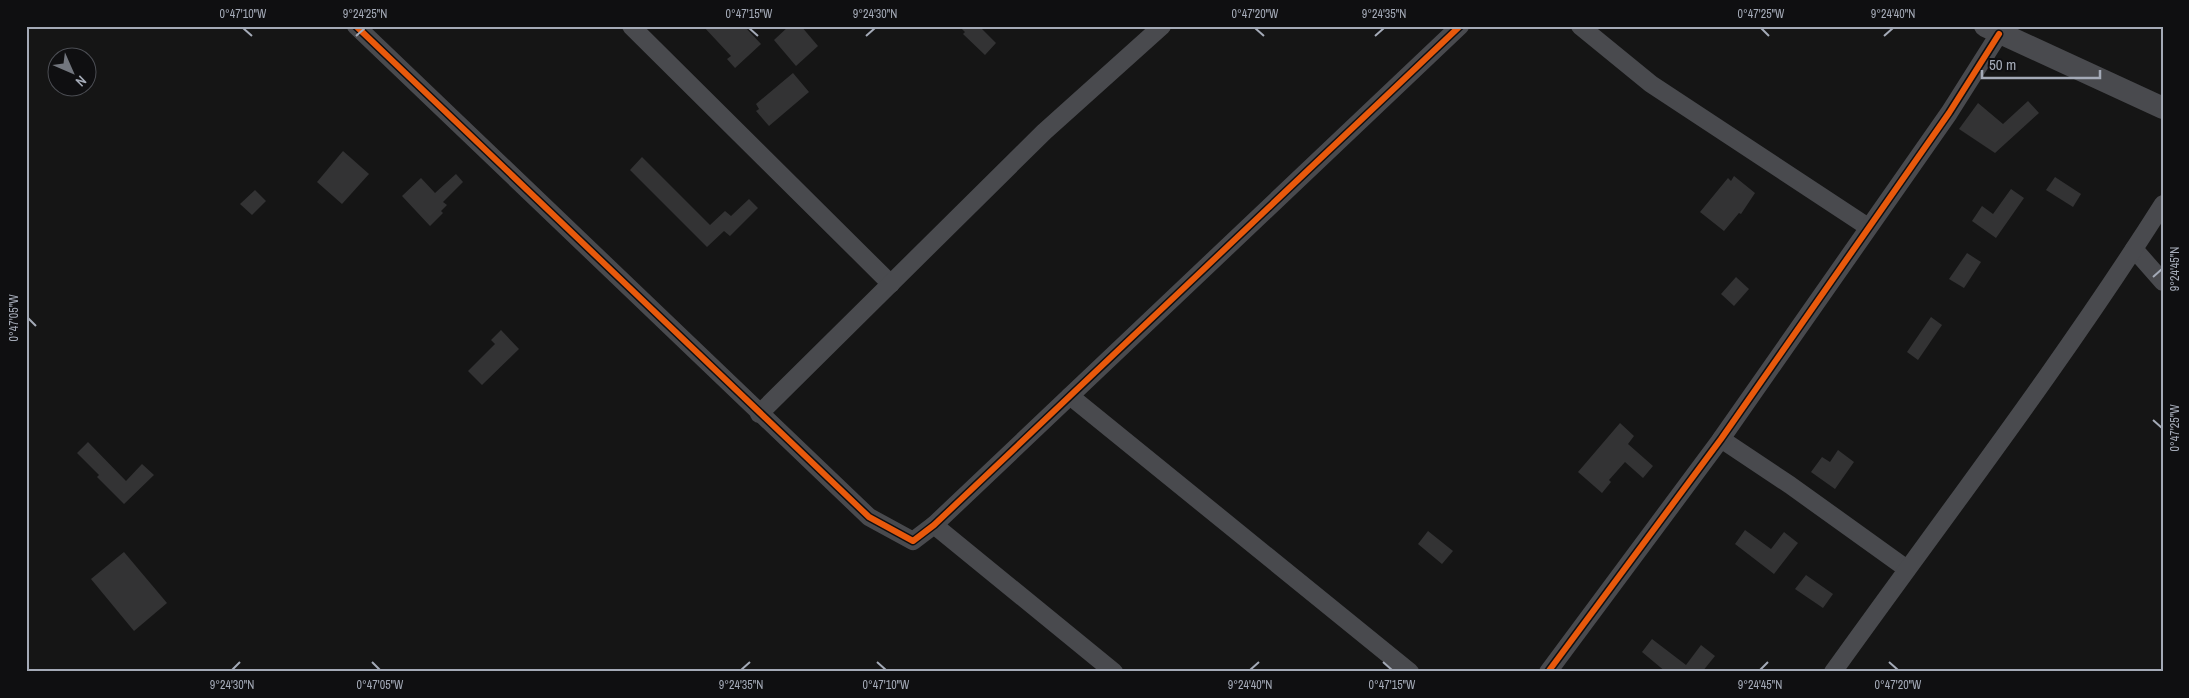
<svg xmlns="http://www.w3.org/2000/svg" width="2189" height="698" viewBox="0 0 2189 698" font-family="'Archivo Narrow',sans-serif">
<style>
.building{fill:#333334}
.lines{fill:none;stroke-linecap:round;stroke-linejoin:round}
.minor{stroke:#494a4e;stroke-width:18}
.tertiary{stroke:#494a4e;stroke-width:22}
.cycleway-casing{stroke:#0f0f11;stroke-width:9}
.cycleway{stroke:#e8590c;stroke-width:6}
.ticks{fill:none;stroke:#a4aab7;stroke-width:2}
.neatline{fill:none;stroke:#a4aab7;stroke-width:2}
.ticks-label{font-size:12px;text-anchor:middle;fill:#a4aab7}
</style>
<rect width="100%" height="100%" fill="#151515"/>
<!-- building -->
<g class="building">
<path d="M 703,26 L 744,26 L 761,44 L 735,68 L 727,59 L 731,56 Z"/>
<path d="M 789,26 L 801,26 L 818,46 L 796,66 L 774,40 Z"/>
<path d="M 959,26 L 979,26 L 996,43 L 985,55 L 963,34 L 965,32 Z"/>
<path d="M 793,73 L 809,92 L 769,126 L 756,111 L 759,109 L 756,104 Z"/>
<path d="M 2028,101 L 2039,113 L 1995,153 L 1959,129 L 1978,103 L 2003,124 Z"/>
<path d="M 343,151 L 369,174 L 342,204 L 317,182 Z"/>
<path d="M 642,157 L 710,225 L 725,211 L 731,216 L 749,199 L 758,208 L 730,236 L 724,231 L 707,247 L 630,170 Z"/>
<path d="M 456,174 L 463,182 L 443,202 L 447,205 L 441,211 L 443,213 L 430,226 L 402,196 L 421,178 L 435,193 Z"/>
<path d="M 1734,176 L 1755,193 L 1741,214 L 1739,213 L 1724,231 L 1700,212 L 1728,178 L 1731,181 Z"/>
<path d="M 2055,177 L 2081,194 L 2073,207 L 2046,190 Z"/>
<path d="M 2011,189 L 2024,198 L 1996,238 L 1972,221 L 1982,206 L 1993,214 Z"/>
<path d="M 255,190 L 266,201 L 252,215 L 240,204 Z"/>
<path d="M 1967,253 L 1981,262 L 1964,288 L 1949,279 Z"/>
<path d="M 1736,277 L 1749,289 L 1734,306 L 1721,294 Z"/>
<path d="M 1931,317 L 1942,325 L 1918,360 L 1907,352 Z"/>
<path d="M 501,330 L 519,349 L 482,385 L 468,371 L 495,344 L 491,340 Z"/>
<path d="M 1620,423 L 1634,436 L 1628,444 L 1653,466 L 1643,478 L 1625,462 L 1609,480 L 1611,482 L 1602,493 L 1578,472 Z"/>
<path d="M 88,442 L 126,481 L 142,464 L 154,475 L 124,504 L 97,477 L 99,475 L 77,453 Z"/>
<path d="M 1838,450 L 1854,462 L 1835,489 L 1811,472 L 1822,457 L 1830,462 Z"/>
<path d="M 1745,530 L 1771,549 L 1784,532 L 1798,543 L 1774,574 L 1735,544 Z"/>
<path d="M 1428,531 L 1453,551 L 1442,564 L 1418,544 Z"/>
<path d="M 124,552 L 167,603 L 134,631 L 91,579 Z"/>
<path d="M 1806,575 L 1833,594 L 1823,608 L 1795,589 Z"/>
<path d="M 1652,639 L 1686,665 L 1701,645 L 1715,656 L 1702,672 L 1666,672 L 1642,652 Z"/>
</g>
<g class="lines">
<!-- minor -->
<g class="minor">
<path d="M 356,26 L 869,517 L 913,541 L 934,525 L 1460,26"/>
<path d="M 631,26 L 891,284"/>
<path d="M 1580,26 L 1651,84 L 1868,227"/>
<path d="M 2134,249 L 2163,282"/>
<path d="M 1070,396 L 1410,672"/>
<path d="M 759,414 L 1044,132 L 1162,26"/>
<path d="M 1721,439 L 1790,485 L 1907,569"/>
<path d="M 934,525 L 1114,672"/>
<path d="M 1548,672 L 1721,439 L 1949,113 L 1999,34"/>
<path d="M 1833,672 C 1944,517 2061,365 2163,204"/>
</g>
<!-- tertiary -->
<path class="tertiary" d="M 1985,26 L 2163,108"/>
<!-- cycleway casing -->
<g class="cycleway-casing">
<g id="cycleway">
<path d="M 356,26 L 869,517 L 913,541 L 934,525 L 1460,26"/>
<path d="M 1548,672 L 1721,439 L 1949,113 L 1999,34"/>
</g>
</g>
<!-- cycleway -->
<use href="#cycleway" class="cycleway"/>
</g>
<!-- ticks -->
<path class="ticks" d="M 243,28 L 252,36M 749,28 L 758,36M 1255,28 L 1264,36M 1761,28 L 1769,36M 356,36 L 365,28M 866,36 L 875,28M 1375,36 L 1384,28M 1884,36 L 1893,28M 2153,277 L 2162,269M 28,318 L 36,326M 2153,420 L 2162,428M 372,662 L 380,670M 877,662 L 886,670M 1383,662 L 1392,670M 1889,662 L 1898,670M 232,670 L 240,662M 741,670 L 750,662M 1250,670 L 1259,662M 1760,670 L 1768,662"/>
<!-- border -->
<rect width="2189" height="698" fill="none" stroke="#0f0f11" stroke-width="55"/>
<!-- north arrow -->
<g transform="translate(72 72) rotate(135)"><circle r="24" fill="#0f0f11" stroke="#4b4d53"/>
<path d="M0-4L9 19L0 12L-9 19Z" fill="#72767e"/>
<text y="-8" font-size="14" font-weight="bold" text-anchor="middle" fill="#a4aab7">N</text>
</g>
<!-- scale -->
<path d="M1982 70v8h118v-8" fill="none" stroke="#a4aab7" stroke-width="2.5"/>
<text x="1989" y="70" font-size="15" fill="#a4aab7" stroke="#0f0f11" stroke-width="4" paint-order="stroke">50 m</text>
<rect x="28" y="28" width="2134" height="642" class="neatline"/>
<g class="ticks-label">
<text x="243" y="18">0°47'10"W</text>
<text x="365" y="18">9°24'25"N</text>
<text x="749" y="18">0°47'15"W</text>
<text x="875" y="18">9°24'30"N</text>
<text x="1255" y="18">0°47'20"W</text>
<text x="1384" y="18">9°24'35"N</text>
<text x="1761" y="18">0°47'25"W</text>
<text x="1893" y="18">9°24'40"N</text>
<text transform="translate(2175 269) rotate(-90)" y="4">9°24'45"N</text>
<text transform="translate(14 318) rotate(-90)" y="4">0°47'05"W</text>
<text transform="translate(2175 428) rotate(-90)" y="4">0°47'25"W</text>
<text x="232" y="689">9°24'30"N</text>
<text x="380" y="689">0°47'05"W</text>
<text x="741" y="689">9°24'35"N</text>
<text x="886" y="689">0°47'10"W</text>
<text x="1250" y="689">9°24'40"N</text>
<text x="1392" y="689">0°47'15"W</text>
<text x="1760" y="689">9°24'45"N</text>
<text x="1898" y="689">0°47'20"W</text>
</g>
</svg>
